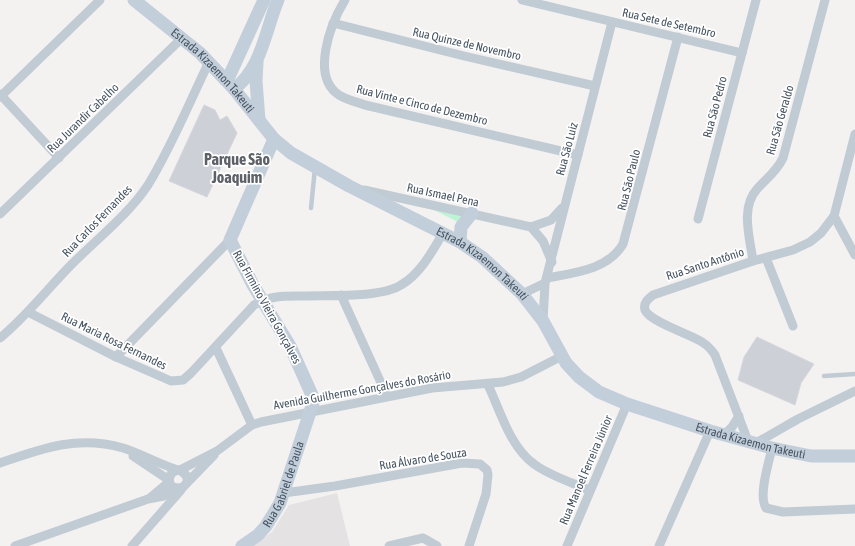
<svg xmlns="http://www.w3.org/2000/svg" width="855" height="546" viewBox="0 0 855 546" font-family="'Asap Condensed',sans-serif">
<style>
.education{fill:#e5e2e3}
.green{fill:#bdf4d4}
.building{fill:#cdd0d6;stroke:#d5d7dd}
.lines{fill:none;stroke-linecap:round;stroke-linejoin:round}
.lane{stroke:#c1cbd4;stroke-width:4.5}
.street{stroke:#c1cbd4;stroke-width:9}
.secondary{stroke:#c3cedb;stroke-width:13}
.labels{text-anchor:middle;stroke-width:3.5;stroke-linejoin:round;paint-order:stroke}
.street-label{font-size:12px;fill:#475461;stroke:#fff}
.district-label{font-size:16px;font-weight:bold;fill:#5d6167;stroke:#fff}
</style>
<rect width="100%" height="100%" fill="#f4f1f1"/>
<!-- education -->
<path class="education" d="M 337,493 L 350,546 L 252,546 L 272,532 L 289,505 Z"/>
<!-- green -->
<path class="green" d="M 406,196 L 464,212 L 458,222 Z"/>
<!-- building -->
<g class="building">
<path d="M 204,105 L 215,110 L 220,120 L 227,116 L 237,133 L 207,197 L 169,181 Z"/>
<path d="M 757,337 L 814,364 L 801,383 L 795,405 L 738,380 L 744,357 Z"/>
</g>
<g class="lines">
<!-- lane -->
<g class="lane">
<path d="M 311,208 L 315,168"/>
<path d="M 824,376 L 855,374"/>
</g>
<!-- street -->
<g class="street">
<path d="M 345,0 C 331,23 310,76 339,95 C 347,100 357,102 365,105 L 578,155"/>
<path d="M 522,0 L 742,53"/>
<path d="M 333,23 L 464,56 L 595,86"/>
<path d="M 0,94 L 59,158"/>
<path d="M 0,97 L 100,0"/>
<path d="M 364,190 L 531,227 L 551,220 L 562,208"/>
<path d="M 0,214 L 181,39"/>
<path d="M 834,216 L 855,255"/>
<path d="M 698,219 L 756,0"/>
<path d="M 531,227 L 543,241 L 552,262"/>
<path d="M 766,258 L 793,326"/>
<path d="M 753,261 C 750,238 740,208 757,189 C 767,178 777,171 783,158 L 825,0"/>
<path d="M 547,278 C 573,273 608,270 623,244 L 678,37"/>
<path d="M 522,294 L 545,283"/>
<path d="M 341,295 L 387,396"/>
<path d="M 28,312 L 116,357 L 171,381 L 183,380 L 191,373 L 254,305 C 272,295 285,296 304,296 C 329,295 381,298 401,285 C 420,274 432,252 443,233"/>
<path d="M 543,321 L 545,283 L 612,22"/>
<path d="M 0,338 C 27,316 48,288 72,264 C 98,238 128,215 148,185 C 172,146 189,103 209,62"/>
<path d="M 216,348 L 252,425"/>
<path d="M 116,357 L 230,240"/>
<path d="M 488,385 C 500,410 510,447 534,464 C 550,476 571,482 589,490"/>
<path d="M 724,435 L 732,427 L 739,416"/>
<path d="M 748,441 L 715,355 C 711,349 707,345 702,342 C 690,334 650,322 645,310 C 643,303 648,299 653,295 L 753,261 L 793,250 L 810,242 L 821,233 L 834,216 L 855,134"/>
<path d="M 756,443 L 798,419 L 855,391"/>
<path d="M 772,448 C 769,462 758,496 766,508 L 783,512 L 855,509"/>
<path d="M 133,456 L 169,480"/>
<path d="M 0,463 C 43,448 78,435 123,448 C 142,454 159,464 178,470"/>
<path d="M 180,470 L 217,451 L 252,425 L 261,422 L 432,388 L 503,382 L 521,377 L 562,356"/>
<path d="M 187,482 L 187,476 L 180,470 C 174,470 170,473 169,480 C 170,487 176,490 183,487 L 214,455"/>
<path d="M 284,493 L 335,486 L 462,463 L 480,464 L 487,470 L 488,475 L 486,494 L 469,546"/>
<path d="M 150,498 L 169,482"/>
<path d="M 15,546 L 148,499 L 164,496 L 177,488"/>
<path d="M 132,546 L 181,490"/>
<path d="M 389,546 L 423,538 L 437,546"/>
<path d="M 567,546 L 627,404"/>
<path d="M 659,546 L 710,431"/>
</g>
<!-- secondary -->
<g class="secondary">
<path id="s1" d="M 134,0 L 200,53 L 234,89 L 274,139 L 291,153 L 349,186 L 460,242 L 482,257 L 522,294 L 543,321 L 566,363 L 579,377 L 599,392 L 627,404 L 710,431 L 772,448 L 811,456 L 855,456"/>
<path d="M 257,62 L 256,81 L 259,120"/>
<path d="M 227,81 L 264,0"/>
<path d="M 234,89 C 262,68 265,31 278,0"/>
<path d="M 460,242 L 461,227 L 472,213"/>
<path id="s2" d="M 242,546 L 258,535 L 266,526 L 280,503 L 313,403 L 312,395 L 290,346 L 253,285 L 230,240 L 274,139"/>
</g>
</g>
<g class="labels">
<!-- street labels -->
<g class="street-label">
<text transform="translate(669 23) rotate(13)" y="4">Rua Sete de Setembro</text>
<text transform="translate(467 44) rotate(13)" y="4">Rua Quinze de Novembro</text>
<text dy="4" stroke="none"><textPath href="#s1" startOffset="106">Estrada Kizaemon Takeuti</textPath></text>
<text transform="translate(422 105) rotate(14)" y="4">Rua Vinte e Cinco de Dezembro</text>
<text transform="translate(715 107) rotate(-75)" y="4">Rua São Pedro</text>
<text transform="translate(83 118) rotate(-44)" y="4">Rua Jurandir Cabelho</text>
<text transform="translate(780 120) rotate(-74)" y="4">Rua São Geraldo</text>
<text transform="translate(567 149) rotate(-75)" y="4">Rua São Luiz</text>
<text transform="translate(629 180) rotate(-76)" y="4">Rua São Paulo</text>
<text transform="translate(443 195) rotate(12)" y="4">Rua Ismael Pena</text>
<text transform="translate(97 221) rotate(-46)" y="4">Rua Carlos Fernandes</text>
<text transform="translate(705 264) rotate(-18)" y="4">Rua Santo Antônio</text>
<text dy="4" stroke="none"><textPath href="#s1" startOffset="442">Estrada Kizaemon Takeuti</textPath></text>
<text transform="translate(267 307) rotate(61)" y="4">Rua Firmino Vieira Gonçalves</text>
<text transform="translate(114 341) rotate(26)" y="4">Rua Maria Rosa Fernandes</text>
<text transform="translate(362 390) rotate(-10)" y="4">Avenida Guilherme Gonçalves do Rosário</text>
<text dy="4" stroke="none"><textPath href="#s1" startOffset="778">Estrada Kizaemon Takeuti</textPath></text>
<text transform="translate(423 459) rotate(-9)" y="4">Rua Álvaro de Souza</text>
<text transform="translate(586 470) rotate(-67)" y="4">Rua Manoel Ferreira Júnior</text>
<text dy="4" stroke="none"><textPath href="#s2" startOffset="77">Rua Gabriel de Paula</textPath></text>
</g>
<!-- district labels -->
<g class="district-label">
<text x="237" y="165">Parque São<tspan x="237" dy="18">Joaquim</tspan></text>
</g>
</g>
</svg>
